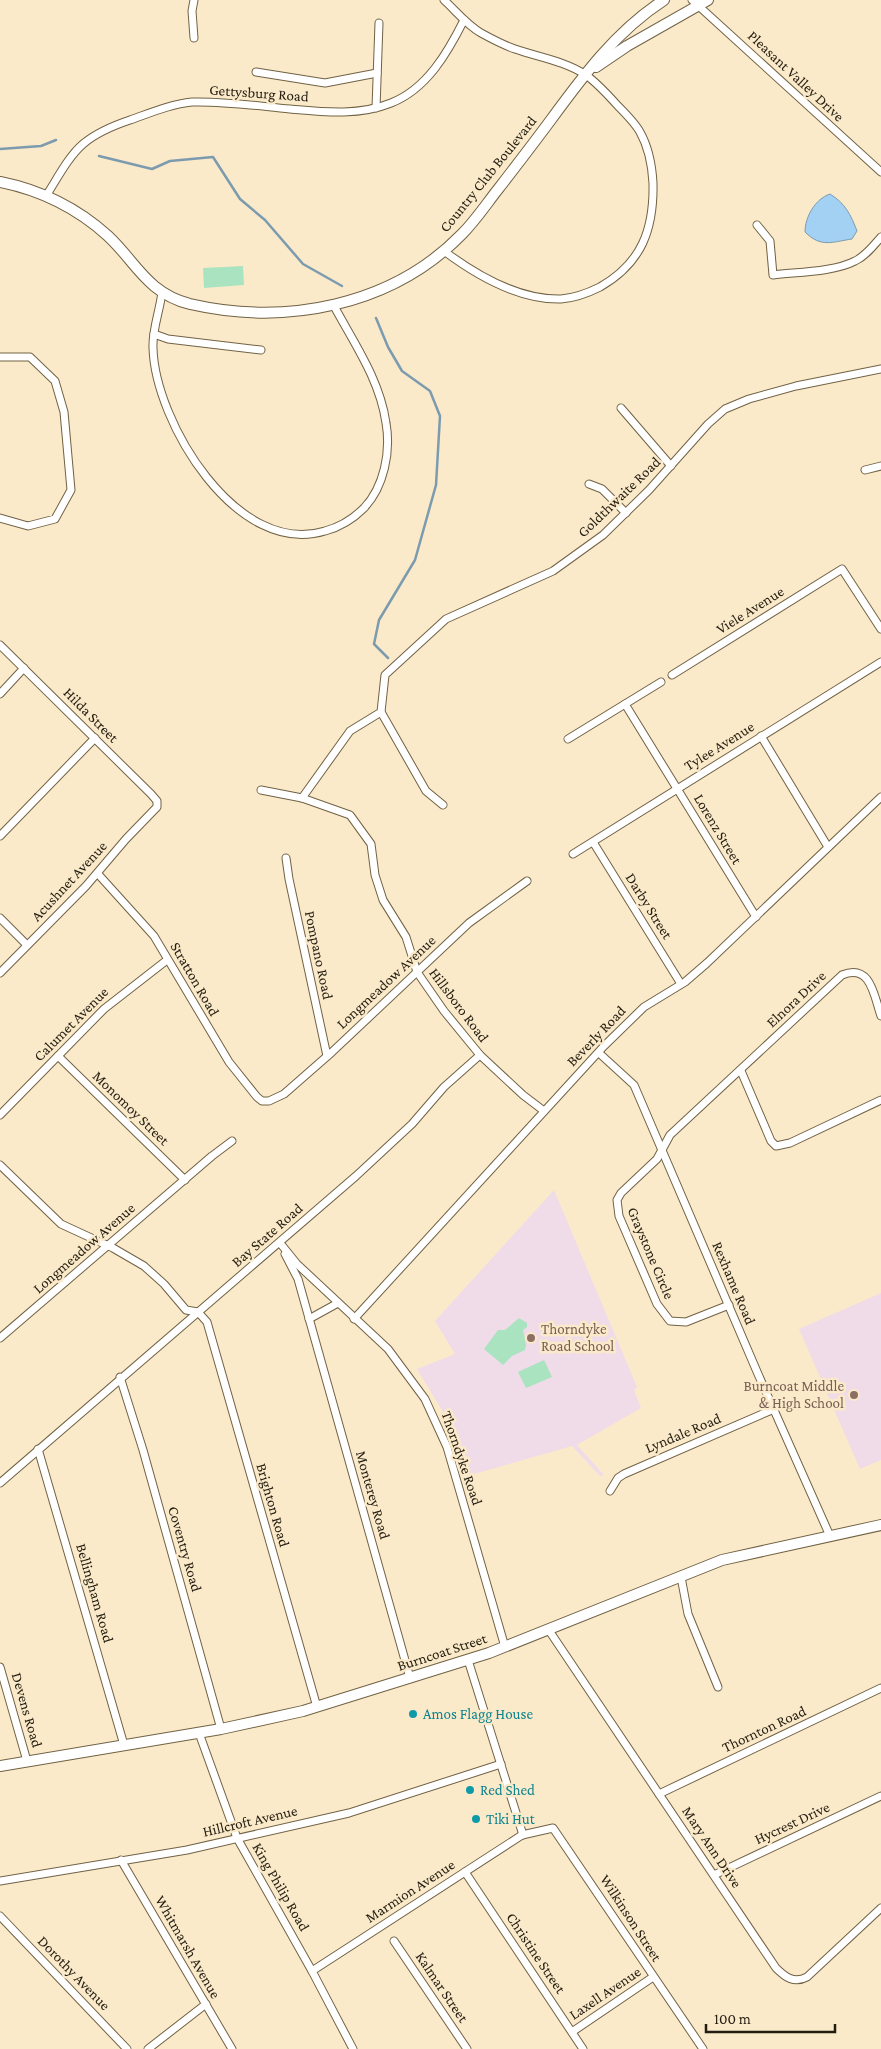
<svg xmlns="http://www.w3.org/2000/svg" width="881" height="2049" viewBox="0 0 881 2049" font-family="'Crimson Pro',serif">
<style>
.education{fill:#f0dbe9}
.green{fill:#aae3c0}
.water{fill:#a2d1f3;stroke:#7c9baf}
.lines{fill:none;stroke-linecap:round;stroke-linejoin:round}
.stream{stroke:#7c9baf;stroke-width:2.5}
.street-casing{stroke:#716245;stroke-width:9}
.secondary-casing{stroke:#716245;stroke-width:12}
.street{stroke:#fff;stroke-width:7}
.secondary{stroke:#fff;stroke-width:10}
.education-dot{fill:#8d6e63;stroke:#fbeac9;stroke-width:2}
.culture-dot{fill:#0f9aa8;stroke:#fbeac9;stroke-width:2}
.labels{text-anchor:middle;stroke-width:5;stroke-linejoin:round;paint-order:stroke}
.street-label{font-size:15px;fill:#231d11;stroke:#fbeac9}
.education-label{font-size:15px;fill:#785e54;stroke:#fbeac9;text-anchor:start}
.culture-label{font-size:15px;fill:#0d838f;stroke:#fbeac9;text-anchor:start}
</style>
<rect width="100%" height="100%" fill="#fbeac9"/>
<!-- education -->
<g class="education">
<path d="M 554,1190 L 637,1387 L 634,1390 L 641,1408 L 577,1445 L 604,1475 L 600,1476 L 572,1446 L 467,1476 L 456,1441 L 446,1417 L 417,1369 L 455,1354 L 435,1321 Z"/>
<path d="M 881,1293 L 881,1460 L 860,1469 L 799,1329 Z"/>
</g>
<!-- green -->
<g class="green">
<path d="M 243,266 L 244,285 L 204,288 L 203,268 Z"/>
<path d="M 519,1318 L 527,1323 L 527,1327 L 523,1330 L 526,1345 L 525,1350 L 512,1356 L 503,1365 L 484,1349 L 498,1330 L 505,1330 Z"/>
<path d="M 544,1360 L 552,1377 L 526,1388 L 518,1372 Z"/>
</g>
<!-- water -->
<path class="water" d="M 830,194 C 845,203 851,215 857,231 L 852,239 C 832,242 821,248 805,232 C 805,217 815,199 830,194 Z"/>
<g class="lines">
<!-- stream -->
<g class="stream">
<path d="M 0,149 L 41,146 L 56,140"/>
<path d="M 99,156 L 152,169 L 170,161 L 213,157 L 240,199 L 265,220 L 303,264 L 342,286"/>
<path d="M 376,318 L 388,347 L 402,371 L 430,391 L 440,416 L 436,485 L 415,560 L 379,620 L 374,644 L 388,658"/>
</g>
<!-- street casing -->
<g class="street-casing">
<g id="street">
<path d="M 194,0 L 192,11 L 194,38"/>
<path d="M 692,0 L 881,172"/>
<path d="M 256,72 L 325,83 L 377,73"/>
<path d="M 376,108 L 379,23"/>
<path d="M 46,196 C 57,179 68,157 83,144 C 96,133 115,125 130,120 C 150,113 171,104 192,102 C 225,101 258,106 290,109 C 324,112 359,116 391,103 C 427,89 448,52 464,20"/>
<path d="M 757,225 L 770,241 L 773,275 C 797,272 834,272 855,261 C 866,256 874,245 881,237"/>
<path d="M 444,251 C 476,275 519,300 561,299 C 574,298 588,293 600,287 C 642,263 654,229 653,183 C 652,165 649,148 640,132 C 635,123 626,114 618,106 C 609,96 597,83 586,75 C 565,61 538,57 515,49 C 503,45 492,39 481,33 C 467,25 456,11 444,0"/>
<path d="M 162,292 C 160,310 152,330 153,348 C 155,422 237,558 325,531 C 340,527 353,519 364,508 C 384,487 391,452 386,423 C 380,380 354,343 334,306"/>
<path d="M 154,334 L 168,339 L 261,350"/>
<path d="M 0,357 L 30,357 L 55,381 L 64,412 L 71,490 L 55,519 L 28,526 L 0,518"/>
<path d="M 621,408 L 671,466"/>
<path d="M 865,470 L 881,466"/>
<path d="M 589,484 L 602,489 L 626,513"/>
<path d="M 0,645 L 151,794 L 157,801 L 157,807 L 126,839 L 86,886 L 0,973"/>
<path d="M 672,675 L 842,569 L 881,629"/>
<path d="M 0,694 L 24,668"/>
<path d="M 625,704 L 756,917"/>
<path d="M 381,712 L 426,791 L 443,805"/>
<path d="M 761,736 L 828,847"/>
<path d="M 568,739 L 661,682"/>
<path d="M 261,790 L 302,798 L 350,815 L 371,844 L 375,875 L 383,900 L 406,937 L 417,972 L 444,1011 L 480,1055"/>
<path d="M 302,798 L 350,731 L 381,712 L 385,675 L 446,619 L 553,571 L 603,535 L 649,490 L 708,424 L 725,409 L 749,399 L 796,386 L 881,369"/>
<path d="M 0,836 L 95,738"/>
<path d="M 593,842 L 681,984"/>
<path d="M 573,854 L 881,662"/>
<path d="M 286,858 L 289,879 L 327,1056"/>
<path d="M 98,874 L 154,936 L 229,1062 L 257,1097 L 262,1101 L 269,1101 L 284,1094 L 332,1052 L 469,923 L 527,881"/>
<path d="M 0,918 L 27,945"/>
<path d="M 599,1053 L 634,1085 L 758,1374 L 830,1536"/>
<path d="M 58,1056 L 185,1180"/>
<path d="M 741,1071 L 771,1141 L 776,1146 L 790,1143 L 881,1100"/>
<path d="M 0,1115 L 104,1009 L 167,960"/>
<path d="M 0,1165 L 61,1224 L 113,1248 L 144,1266 L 164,1284 L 186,1310 L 198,1312 L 207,1322 L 317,1707"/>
<path d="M 280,1243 L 297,1264 L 388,1349 L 425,1399 L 447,1447 L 505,1647"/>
<path d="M 285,1254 L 298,1279 L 410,1678"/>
<path d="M 729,1305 L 686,1322 L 670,1321 L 657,1304 L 619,1216 L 617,1200 L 621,1193 L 657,1159 L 670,1135 L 842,975 C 871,963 874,996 881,1016"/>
<path d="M 309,1319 L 338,1303"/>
<path d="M 354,1319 L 604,1046 L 644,1007 L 685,982 L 707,963 L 881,797"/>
<path d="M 0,1338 L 212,1156 L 232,1141"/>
<path d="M 120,1377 L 143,1450 L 221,1729"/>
<path d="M 38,1449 L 124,1745"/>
<path d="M 0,1483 L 356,1176 L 412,1124 L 444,1087 L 480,1055 L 523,1095 L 544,1111"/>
<path d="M 610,1491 L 618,1478 L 624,1474 L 774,1409"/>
<path d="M 681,1577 L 688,1614 L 718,1687"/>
<path d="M 548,1629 L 776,1968 C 785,1977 794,1984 807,1977 L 881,1908"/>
<path d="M 468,1660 L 523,1835"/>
<path d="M 0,1667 L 27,1761"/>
<path d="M 199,1733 L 237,1838 L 312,1971 L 353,2049"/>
<path d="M 659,1794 L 881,1688"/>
<path d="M 121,1860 L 232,2049"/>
<path d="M 465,1872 L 583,2049"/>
<path d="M 714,1875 L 881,1796"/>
<path d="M 0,1881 L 187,1850 L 349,1813 L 501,1764"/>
<path d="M 0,1916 L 127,2049"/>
<path d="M 394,1941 L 467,2049"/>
<path d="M 312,1971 L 522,1835 L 553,1828 L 703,2049"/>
<path d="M 572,2032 L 653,1977"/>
<path d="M 148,2049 L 206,2004"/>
</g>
</g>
<!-- secondary casing -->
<g class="secondary-casing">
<g id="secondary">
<path d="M 596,67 L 627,46 L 708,0"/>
<path d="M 0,182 C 40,190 77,208 108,236 C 136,262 147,293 190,304 C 286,326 392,306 462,234 C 476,220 487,203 499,188 C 516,166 533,144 550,121 C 583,76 616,31 664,0"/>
<path d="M 0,1766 L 221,1729 L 303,1711 L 489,1653 L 722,1560 L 881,1525"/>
</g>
</g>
<!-- street -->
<use href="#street" class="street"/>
<!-- secondary -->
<use href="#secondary" class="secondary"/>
</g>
<!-- markers -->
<g class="education-dot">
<circle cx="531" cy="1338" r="5"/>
<circle cx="854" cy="1395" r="5"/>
</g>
<g class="culture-dot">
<circle cx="413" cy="1714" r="5"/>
<circle cx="470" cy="1790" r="5"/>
<circle cx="476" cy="1819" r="5"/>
</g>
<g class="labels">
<!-- street labels -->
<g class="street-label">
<text transform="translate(796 76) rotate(43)" y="5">Pleasant Valley Drive</text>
<text transform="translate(259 93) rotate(4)" y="5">Gettysburg Road</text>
<text transform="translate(488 174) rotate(-51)" y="5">Country Club Boulevard</text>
<text transform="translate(619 497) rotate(-44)" y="5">Goldthwaite Road</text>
<text transform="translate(750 610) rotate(-32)" y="5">Viele Avenue</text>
<text transform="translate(91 715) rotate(45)" y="5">Hilda Street</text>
<text transform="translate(719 746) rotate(-32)" y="5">Tylee Avenue</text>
<text transform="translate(718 829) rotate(59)" y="5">Lorenz Street</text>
<text transform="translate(69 881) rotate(-47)" y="5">Acushnet Avenue</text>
<text transform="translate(649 906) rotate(58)" y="5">Darby Street</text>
<text transform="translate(319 955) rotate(78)" y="5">Pompano Road</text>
<text transform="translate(195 979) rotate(60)" y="5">Stratton Road</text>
<text transform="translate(386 982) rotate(-43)" y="5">Longmeadow Avenue</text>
<text transform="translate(796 999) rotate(-43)" y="5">Elnora Drive</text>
<text transform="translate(459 1005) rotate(53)" y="5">Hillsboro Road</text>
<text transform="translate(71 1024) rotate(-45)" y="5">Calumet Avenue</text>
<text transform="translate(596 1036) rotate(-46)" y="5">Beverly Road</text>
<text transform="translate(131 1108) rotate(44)" y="5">Monomoy Street</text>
<text transform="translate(267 1235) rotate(-41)" y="5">Bay State Road</text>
<text transform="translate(84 1248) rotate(-41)" y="5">Longmeadow Avenue</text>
<text transform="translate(651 1253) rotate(67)" y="5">Graystone Circle</text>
<text transform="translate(734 1283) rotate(67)" y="5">Rexhame Road</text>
<text transform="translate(683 1433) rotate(-23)" y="5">Lyndale Road</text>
<text transform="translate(462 1458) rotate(71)" y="5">Thorndyke Road</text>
<text transform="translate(373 1495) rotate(74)" y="5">Monterey Road</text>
<text transform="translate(273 1505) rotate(74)" y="5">Brighton Road</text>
<text transform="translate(185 1549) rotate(74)" y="5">Coventry Road</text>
<text transform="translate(95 1593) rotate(74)" y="5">Bellingham Road</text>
<text transform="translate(442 1652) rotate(-18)" y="5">Burncoat Street</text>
<text transform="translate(27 1710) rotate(74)" y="5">Devens Road</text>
<text transform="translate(764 1729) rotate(-25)" y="5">Thornton Road</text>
<text transform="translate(250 1821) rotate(-13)" y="5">Hillcroft Avenue</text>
<text transform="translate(792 1823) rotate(-25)" y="5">Hycrest Drive</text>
<text transform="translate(712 1847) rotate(56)" y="5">Mary Ann Drive</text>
<text transform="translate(281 1887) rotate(60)" y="5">King Philip Road</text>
<text transform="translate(410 1891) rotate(-33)" y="5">Marmion Avenue</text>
<text transform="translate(631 1918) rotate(57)" y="5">Wilkinson Street</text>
<text transform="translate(188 1947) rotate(60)" y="5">Whitmarsh Avenue</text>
<text transform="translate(536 1953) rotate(56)" y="5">Christine Street</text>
<text transform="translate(74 1973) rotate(46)" y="5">Dorothy Avenue</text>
<text transform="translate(442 1987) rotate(56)" y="5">Kalmar Street</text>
<text transform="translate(605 1993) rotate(-34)" y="5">Laxell Avenue</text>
</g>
<!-- education labels -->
<g class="education-label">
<text x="541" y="1334">Thorndyke<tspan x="541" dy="17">Road School</tspan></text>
<text x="844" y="1391" text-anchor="end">Burncoat Middle<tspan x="844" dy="17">&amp; High School</tspan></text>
</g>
<!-- culture labels -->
<g class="culture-label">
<text x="423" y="1719">Amos Flagg House</text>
<text x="480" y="1795">Red Shed</text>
<text x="486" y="1824">Tiki Hut</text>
</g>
</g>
<!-- scale -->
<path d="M706 2024v8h129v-8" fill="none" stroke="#231d11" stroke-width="2.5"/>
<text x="714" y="2024" font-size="15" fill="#231d11" stroke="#fbeac9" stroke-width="4" paint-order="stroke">100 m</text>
</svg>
